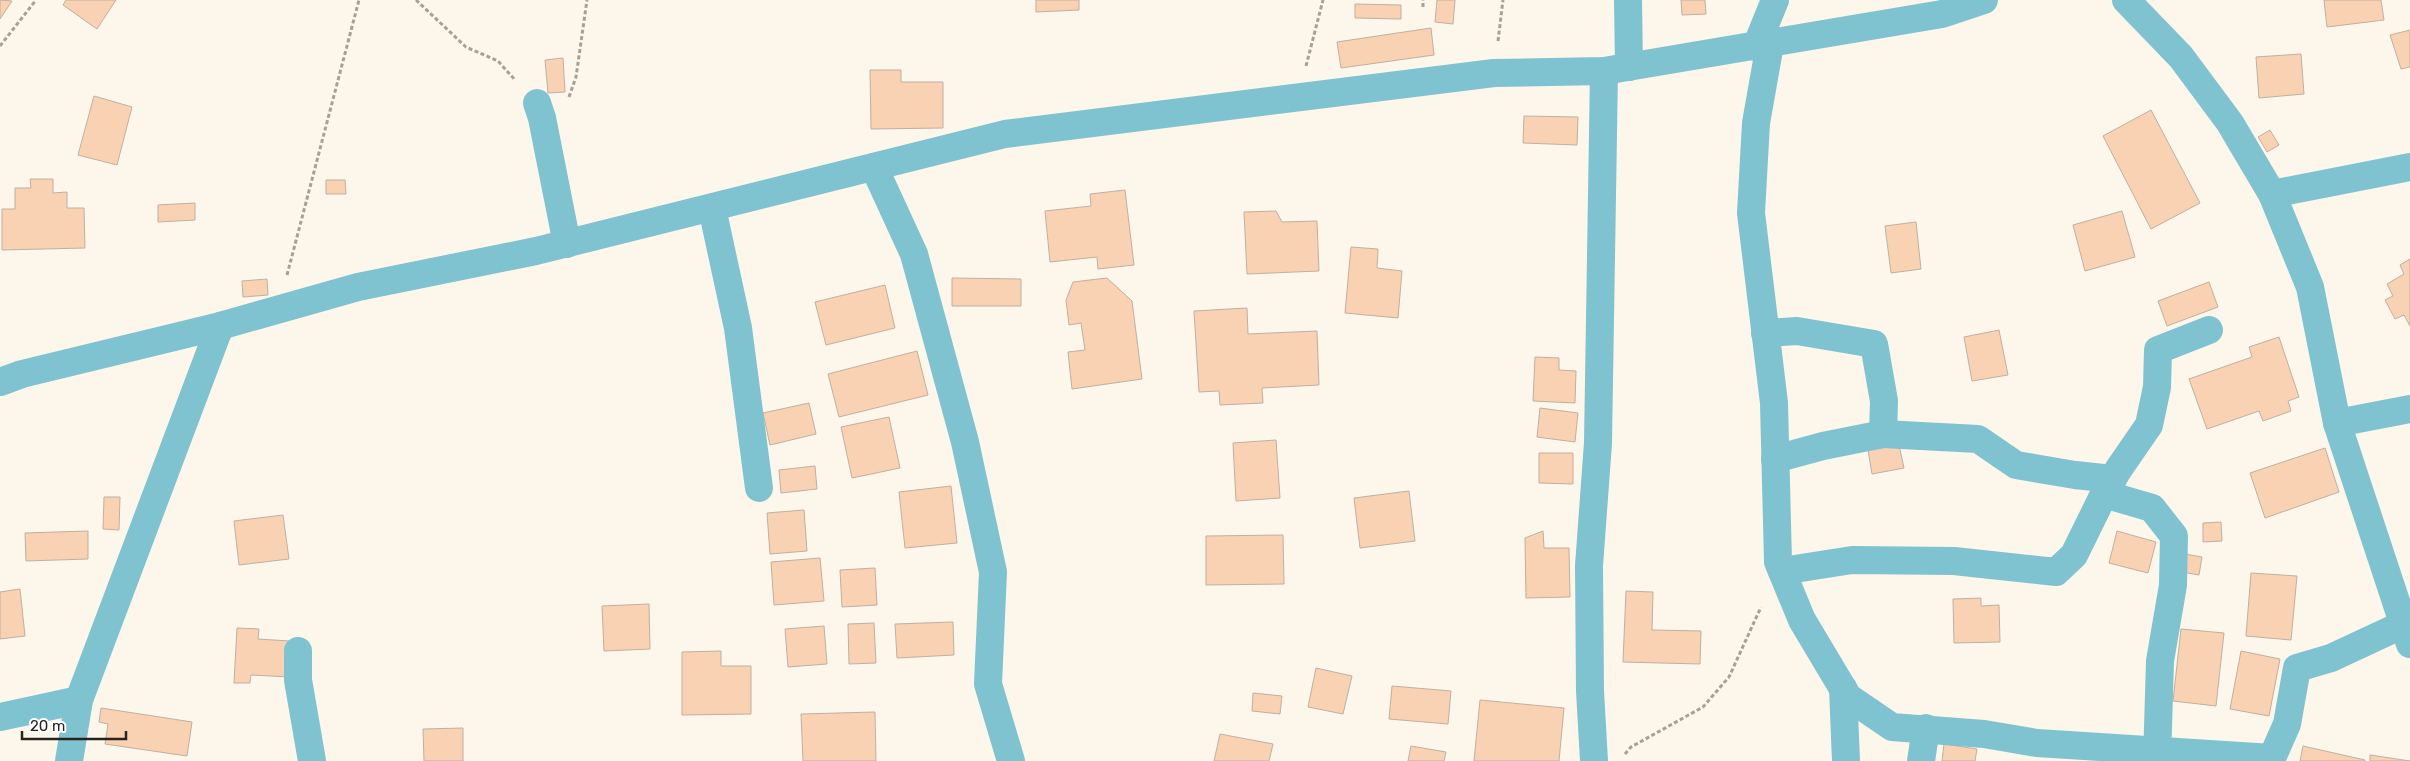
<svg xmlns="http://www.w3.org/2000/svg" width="2410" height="761" viewBox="0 0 2410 761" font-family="Rubik,sans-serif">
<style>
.building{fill:#f8d2b2;stroke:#c0b0a2}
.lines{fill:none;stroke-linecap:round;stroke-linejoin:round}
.path{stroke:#a6a097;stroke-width:3;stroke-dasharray:4 2.5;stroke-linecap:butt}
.minor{stroke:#7ec3cf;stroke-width:28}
</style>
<rect width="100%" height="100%" fill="#fdf6eb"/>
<!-- building -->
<g class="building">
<path d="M 0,0 L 12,1 L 0,19 Z"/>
<path d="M 66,0 L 116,0 L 97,29 L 63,5 Z"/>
<path d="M 1036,0 L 1079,0 L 1079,10 L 1036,12 Z"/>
<path d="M 1437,0 L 1455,0 L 1453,24 L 1435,22 Z"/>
<path d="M 1681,0 L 1705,0 L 1706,14 L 1682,15 Z"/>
<path d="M 2324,0 L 2381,0 L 2384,20 L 2327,27 Z"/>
<path d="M 1355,4 L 1401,5 L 1401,19 L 1355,18 Z"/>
<path d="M 1431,28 L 1434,55 L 1341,68 L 1337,42 Z"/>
<path d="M 2410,30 L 2410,67 L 2401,69 L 2390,35 Z"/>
<path d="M 2301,54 L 2304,94 L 2259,98 L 2256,57 Z"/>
<path d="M 563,58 L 565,92 L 548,93 L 545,60 Z"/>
<path d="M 870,70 L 901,70 L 901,82 L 943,82 L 943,128 L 871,129 Z"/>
<path d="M 94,96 L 132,107 L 117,165 L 78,155 Z"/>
<path d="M 2151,110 L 2200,203 L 2151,229 L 2103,136 Z"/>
<path d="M 1524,116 L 1578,117 L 1577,145 L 1523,143 Z"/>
<path d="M 2270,130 L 2279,145 L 2267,152 L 2258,137 Z"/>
<path d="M 30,179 L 53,179 L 53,193 L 67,192 L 67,208 L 84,208 L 85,248 L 2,250 L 2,209 L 15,209 L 15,188 L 31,188 Z"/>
<path d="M 326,180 L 345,180 L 346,194 L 326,194 Z"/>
<path d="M 1125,190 L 1134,265 L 1098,269 L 1097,257 L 1050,262 L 1045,211 L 1091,206 L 1090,194 Z"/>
<path d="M 195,203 L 195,220 L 158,222 L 158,205 Z"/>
<path d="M 1276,211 L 1282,222 L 1317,221 L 1319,271 L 1247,274 L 1244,212 Z"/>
<path d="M 2122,211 L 2135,257 L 2085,271 L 2073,225 Z"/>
<path d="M 1916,222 L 1921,269 L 1891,273 L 1885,226 Z"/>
<path d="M 1351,247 L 1378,249 L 1377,268 L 1402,271 L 1398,318 L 1345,313 Z"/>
<path d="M 2410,259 L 2410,326 L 2404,315 L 2395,319 L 2385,300 L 2393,296 L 2387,284 L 2404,274 L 2400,265 Z"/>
<path d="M 952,278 L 1021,279 L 1021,306 L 952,306 Z"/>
<path d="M 1107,278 L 1132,301 L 1142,379 L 1072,389 L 1068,352 L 1085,350 L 1081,323 L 1069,325 L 1066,300 L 1073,282 Z"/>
<path d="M 267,279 L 268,295 L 243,297 L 242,281 Z"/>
<path d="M 2209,282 L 2218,307 L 2167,326 L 2158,301 Z"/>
<path d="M 885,285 L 895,328 L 826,345 L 815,302 Z"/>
<path d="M 1247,308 L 1248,334 L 1317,331 L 1319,385 L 1262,388 L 1263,403 L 1220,405 L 1219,391 L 1199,392 L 1194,311 Z"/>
<path d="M 1999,330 L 2008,375 L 1972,381 L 1964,337 Z"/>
<path d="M 2279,337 L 2299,397 L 2288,401 L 2291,411 L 2263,421 L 2259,411 L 2207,429 L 2189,379 L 2252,357 L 2249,347 Z"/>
<path d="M 917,351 L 928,395 L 839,417 L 828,374 Z"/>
<path d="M 1535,357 L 1559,358 L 1559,370 L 1576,371 L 1575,403 L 1533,401 Z"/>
<path d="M 809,403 L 816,434 L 770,445 L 763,413 Z"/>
<path d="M 1540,408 L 1578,413 L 1575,442 L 1537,437 Z"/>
<path d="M 889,417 L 900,468 L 852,478 L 841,427 Z"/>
<path d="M 1276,440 L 1280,498 L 1236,501 L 1233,443 Z"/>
<path d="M 1899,445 L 1904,468 L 1872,474 L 1868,450 Z"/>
<path d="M 2325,448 L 2339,492 L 2265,518 L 2250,473 Z"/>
<path d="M 1539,453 L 1573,453 L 1573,484 L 1539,483 Z"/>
<path d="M 815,466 L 817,489 L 781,493 L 779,470 Z"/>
<path d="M 951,486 L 957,543 L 905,548 L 899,492 Z"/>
<path d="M 1409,491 L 1415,541 L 1360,548 L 1354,498 Z"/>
<path d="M 104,497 L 120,497 L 119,530 L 103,529 Z"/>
<path d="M 804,510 L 807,551 L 770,554 L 767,513 Z"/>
<path d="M 283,515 L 289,559 L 239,565 L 234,521 Z"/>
<path d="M 2221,522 L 2222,541 L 2203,542 L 2203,523 Z"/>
<path d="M 88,531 L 88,559 L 26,561 L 25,533 Z"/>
<path d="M 1543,531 L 1544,548 L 1569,548 L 1570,597 L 1526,598 L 1525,538 Z"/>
<path d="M 2117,531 L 2156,542 L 2148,573 L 2109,563 Z"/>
<path d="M 1283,535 L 1284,584 L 1206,585 L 1206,536 Z"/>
<path d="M 2185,554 L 2202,557 L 2199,575 L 2182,572 Z"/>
<path d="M 820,558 L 824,601 L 774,605 L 771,562 Z"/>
<path d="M 875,568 L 877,605 L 842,607 L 840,570 Z"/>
<path d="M 2251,573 L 2297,576 L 2291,640 L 2246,636 Z"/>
<path d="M 20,589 L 25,636 L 0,639 L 0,592 Z"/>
<path d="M 1626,591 L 1653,592 L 1652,630 L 1701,631 L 1700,664 L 1623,662 Z"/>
<path d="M 1981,598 L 1981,606 L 1999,605 L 2000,642 L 1954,643 L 1953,599 Z"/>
<path d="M 649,604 L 650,649 L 604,651 L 602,606 Z"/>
<path d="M 953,622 L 954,655 L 897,658 L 895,624 Z"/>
<path d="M 874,623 L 876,663 L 849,664 L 848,624 Z"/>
<path d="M 824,626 L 827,664 L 788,667 L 785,629 Z"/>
<path d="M 237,628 L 259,629 L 258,639 L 290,641 L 289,677 L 251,675 L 250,683 L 234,683 Z"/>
<path d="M 2181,629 L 2224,633 L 2216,706 L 2173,701 Z"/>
<path d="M 721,651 L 721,666 L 751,666 L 751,714 L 682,715 L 682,652 Z"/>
<path d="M 2241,651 L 2280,659 L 2269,716 L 2230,709 Z"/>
<path d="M 1316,668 L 1352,676 L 1343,714 L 1308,707 Z"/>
<path d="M 1392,686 L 1451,691 L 1448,724 L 1389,719 Z"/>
<path d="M 1253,693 L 1282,696 L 1280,714 L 1252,711 Z"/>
<path d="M 1480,700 L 1564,708 L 1559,761 L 1474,761 Z"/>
<path d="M 101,708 L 192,722 L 187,756 L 105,744 L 108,724 L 99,722 Z"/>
<path d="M 875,712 L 876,761 L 803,761 L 801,714 Z"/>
<path d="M 463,728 L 463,761 L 424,761 L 423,729 Z"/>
<path d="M 1220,734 L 1273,744 L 1269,761 L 1214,761 Z"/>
<path d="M 1944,744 L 1977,749 L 1975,761 L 1942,761 Z"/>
<path d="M 1411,746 L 1446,752 L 1444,761 L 1408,761 Z"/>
<path d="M 2303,746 L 2365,760 L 2365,761 L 2300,761 Z"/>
<path d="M 2370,755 L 2410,761 L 2370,761 Z"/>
</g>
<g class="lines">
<!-- path -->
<g class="path">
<path d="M 416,0 L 466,47 L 498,61 L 515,80"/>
<path d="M 1423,7 L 1423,0"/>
<path d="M 1498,41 L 1503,0"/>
<path d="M 0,46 L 36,0"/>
<path d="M 1306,66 L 1323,0"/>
<path d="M 569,97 L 576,77 L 587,0"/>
<path d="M 287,275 L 359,0"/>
<path d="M 1625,754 L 1631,747 L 1703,707 L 1729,677 L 1761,607"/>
</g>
<!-- minor -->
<g class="minor">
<path d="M 1628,0 L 1629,67"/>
<path d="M 2126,0 L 2181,57 L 2230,123 L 2272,194 L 2310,287 L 2337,423 L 2410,644"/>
<path d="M 1770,44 L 1756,123 L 1751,213 L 1774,403 L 1778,562 L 1802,620 L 1848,697 L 1892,727 L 1984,734 L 2037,743 L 2272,758 L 2287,724 L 2297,668 L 2331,658 L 2404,624"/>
<path d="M 1756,47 L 1775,0"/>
<path d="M 537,103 L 542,118 L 567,244"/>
<path d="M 874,167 L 914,254 L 965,442 L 993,572 L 988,684 L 1011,761"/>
<path d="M 2272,194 L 2410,167"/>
<path d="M 712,208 L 738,328 L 759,488"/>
<path d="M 1765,333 L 1797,331 L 1874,344 L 1884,401 L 1883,434 L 1823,446 L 1775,459"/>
<path d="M 0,382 L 22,374 L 220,326 L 358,287 L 536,251 L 1005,134 L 1494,73 L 1604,71 L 1942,14 L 1984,0"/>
<path d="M 2337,423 L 2410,409"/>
<path d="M 1883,434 L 1978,439 L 2016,465 L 2075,475 L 2113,479"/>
<path d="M 1782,571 L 1852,560 L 1954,561 L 2056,572 L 2074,555 L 2104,494"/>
<path d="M 298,651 L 298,680 L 312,761"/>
<path d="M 1843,688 L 1846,761"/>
<path d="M 0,717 L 79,700"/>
<path d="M 69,761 L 79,700 L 220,326"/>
<path d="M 1594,761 L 1590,691 L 1589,566 L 1598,443 L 1604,71"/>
<path d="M 1921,761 L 1926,728"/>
<path d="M 2157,761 L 2160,661 L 2173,585 L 2174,536 L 2152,508 L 2104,494 L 2118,470 L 2149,425 L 2157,387 L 2158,350 L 2209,330"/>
</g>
</g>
<!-- scale -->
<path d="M22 731v8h104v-8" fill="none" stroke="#28241d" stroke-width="2.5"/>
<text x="30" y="731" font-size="15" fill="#28241d" stroke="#ffffff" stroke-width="4" paint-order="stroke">20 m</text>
</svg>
